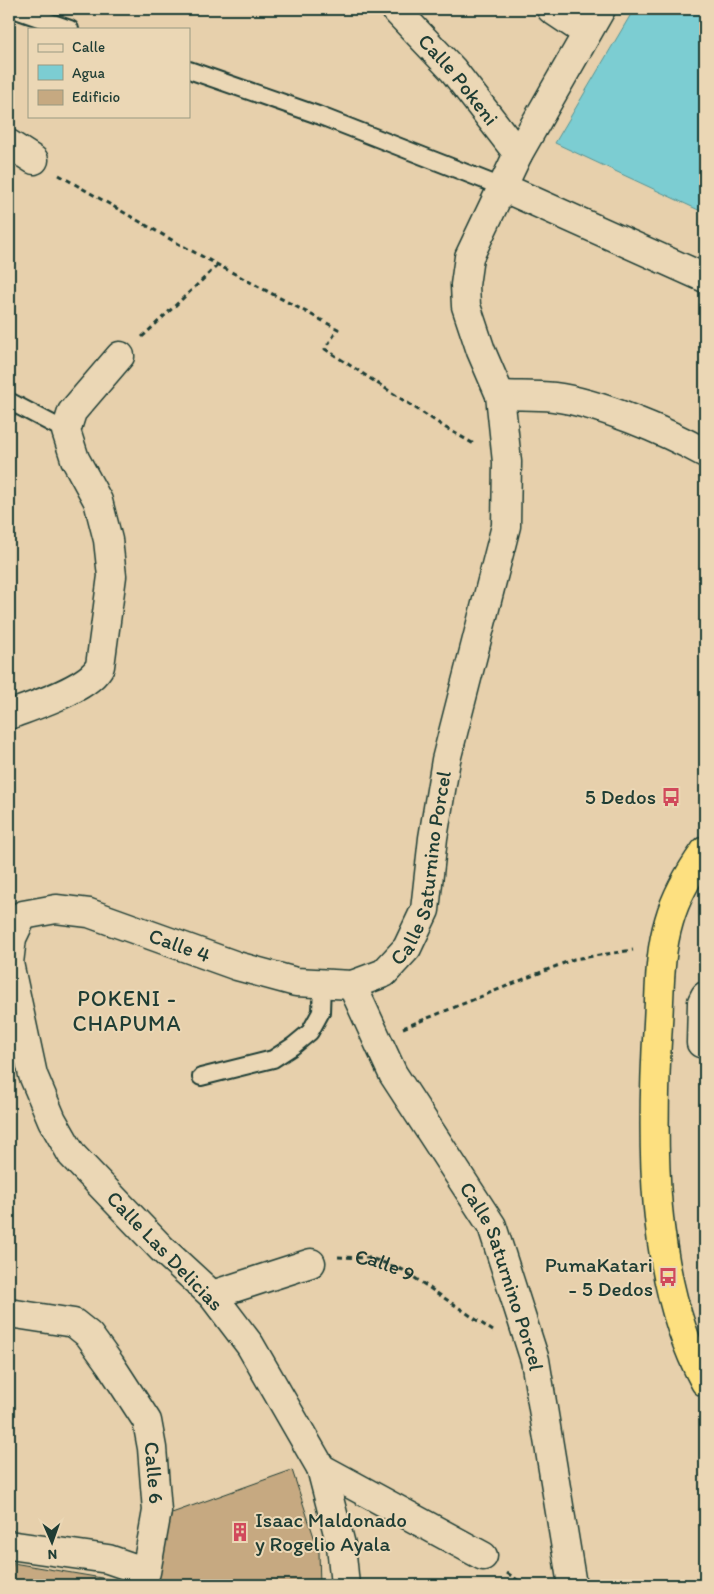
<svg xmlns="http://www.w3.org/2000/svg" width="714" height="1594" viewBox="0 0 714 1594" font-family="Itim,sans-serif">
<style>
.water{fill:#7ccdd2;stroke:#579393}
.building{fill:#c6a981;stroke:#1f3d34}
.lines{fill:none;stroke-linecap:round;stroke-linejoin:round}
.lane-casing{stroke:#1f3d34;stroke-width:20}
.street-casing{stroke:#1f3d34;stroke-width:31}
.secondary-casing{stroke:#1f3d34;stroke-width:31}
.highway-casing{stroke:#1f3d34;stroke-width:31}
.path{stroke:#1f3d34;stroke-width:3;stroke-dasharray:5 4;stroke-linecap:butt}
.lane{stroke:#ebd7b5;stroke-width:16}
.street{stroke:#ebd7b5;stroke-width:28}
.secondary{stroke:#ebd7b5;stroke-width:28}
.highway{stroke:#fde080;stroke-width:28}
.labels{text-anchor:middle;stroke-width:4;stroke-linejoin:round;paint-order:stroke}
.street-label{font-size:21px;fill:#1f3d34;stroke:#ebd7b5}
.poi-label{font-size:21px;fill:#1f3d34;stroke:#ebd7b5;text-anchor:end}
.neighbourhood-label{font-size:22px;letter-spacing:1px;fill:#1f3d34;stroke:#ebd7b5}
</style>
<rect width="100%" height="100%" fill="#e7d0ac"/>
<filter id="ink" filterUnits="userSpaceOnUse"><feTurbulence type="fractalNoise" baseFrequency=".02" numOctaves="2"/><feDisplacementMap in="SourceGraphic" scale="10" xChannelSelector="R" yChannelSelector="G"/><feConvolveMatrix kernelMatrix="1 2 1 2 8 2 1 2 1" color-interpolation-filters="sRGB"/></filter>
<g filter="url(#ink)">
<!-- water -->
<path class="water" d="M 634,9 L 705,9 L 705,213 L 555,143 Z"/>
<!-- building -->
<g class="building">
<path d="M 292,1470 L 319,1552 L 320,1585 L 151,1585 L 172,1513 Z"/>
<path d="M 13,1563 L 143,1585 L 15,1585 L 9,1575 Z"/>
</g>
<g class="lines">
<!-- lane casing -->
<g class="lane-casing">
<g id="lane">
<path d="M 13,9 L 70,29"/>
<path d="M 189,70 L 318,115 L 502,187"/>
<path d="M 9,401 L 66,431"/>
<path d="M 201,1077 L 273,1059 L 293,1046 L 310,1032 L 321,1012 L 322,983"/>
</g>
</g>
<!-- street casing -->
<g class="street-casing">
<g id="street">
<path id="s2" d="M 395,9 L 453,70 L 518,154"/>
<path d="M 551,9 L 587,33"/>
<path d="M 9,144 L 34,160"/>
<path d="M 502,187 L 705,278"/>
<path d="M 500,395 C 518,396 536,395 554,397 C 599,403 665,431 705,453"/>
<path d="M 9,715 C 32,706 89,689 100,666 L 112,576 L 108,540 L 98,501 L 75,459 L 66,431 L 72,412 L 120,356"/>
<path id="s3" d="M 352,985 L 393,1074 L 492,1226 L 535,1360 L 572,1585"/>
<path d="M 701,1043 L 702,1002 L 705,996"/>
<path d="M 212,1295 L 311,1263"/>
<path id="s4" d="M 9,1313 L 74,1323 L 89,1335 L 110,1364 L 147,1421 L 152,1448 L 157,1511 L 146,1572 L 108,1559 L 9,1545"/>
<path d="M 321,1468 L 483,1556"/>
</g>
</g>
<!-- secondary casing -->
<g class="secondary-casing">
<g id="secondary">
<path id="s5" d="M 345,1585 L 341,1545 L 321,1468 L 250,1345 L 212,1295 L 162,1249 L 72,1155 L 52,1120 L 33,1075 L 9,963 L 12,938 L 23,915 L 56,909 L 89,913 L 237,966 L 296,982 L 352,985 L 384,973 L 407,948 L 425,910 L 433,838 L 446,760 L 506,526 L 507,462 L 500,395 L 481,351 L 466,306 L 465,285 L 469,257 L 518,154 L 601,9"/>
</g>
</g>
<!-- highway casing -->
<g class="highway-casing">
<path id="highway" d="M 705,851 C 690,872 676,896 669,921 C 659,954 660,989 658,1023 C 651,1136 649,1280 705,1382"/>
</g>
<!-- path -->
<g class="path">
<path d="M 59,175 L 177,243 L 338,329 L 325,349 L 446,428 L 474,444"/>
<path d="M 142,337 L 218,265"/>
<path d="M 403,1028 L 574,959 L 633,950"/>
<path id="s1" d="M 338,1257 L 371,1258 L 403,1270 L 493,1331"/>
<path d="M 507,1573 L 525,1585"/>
</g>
<!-- lane -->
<use href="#lane" class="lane"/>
<!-- street -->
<use href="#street" class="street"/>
<!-- secondary -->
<use href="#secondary" class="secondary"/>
<!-- highway -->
<use href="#highway" class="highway"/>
</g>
</g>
<!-- icons -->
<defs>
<g id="bus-bare" transform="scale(1.5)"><path d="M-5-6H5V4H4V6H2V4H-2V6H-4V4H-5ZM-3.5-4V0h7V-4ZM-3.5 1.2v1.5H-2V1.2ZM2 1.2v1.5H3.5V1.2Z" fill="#d1495b" stroke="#ebd7b5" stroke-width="2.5" paint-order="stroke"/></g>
<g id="building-bare" transform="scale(1.5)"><path d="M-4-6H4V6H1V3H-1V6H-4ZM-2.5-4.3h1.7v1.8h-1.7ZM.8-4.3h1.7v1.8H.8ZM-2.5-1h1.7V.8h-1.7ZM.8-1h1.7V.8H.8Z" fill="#d1495b" stroke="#ebd7b5" stroke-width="2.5" paint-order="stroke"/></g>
</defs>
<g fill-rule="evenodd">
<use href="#bus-bare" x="671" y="797"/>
<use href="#bus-bare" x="668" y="1277"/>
<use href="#building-bare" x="240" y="1532"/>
</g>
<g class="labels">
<!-- street labels -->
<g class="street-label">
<text dy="7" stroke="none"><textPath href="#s2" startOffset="95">Calle Pokeni</textPath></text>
<text dy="7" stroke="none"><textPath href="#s5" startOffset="1268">Calle Saturnino Porcel</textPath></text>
<text dy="7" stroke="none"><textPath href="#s5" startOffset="940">Calle 4</textPath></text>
<text transform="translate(165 1251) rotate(46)" y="7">Calle Las Delicias</text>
<text dy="7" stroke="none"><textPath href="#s1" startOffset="48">Calle 9</textPath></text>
<text dy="7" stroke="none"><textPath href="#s3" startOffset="330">Calle Saturnino Porcel</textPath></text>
<text dy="7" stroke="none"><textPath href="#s4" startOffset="241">Calle 6</textPath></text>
</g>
<!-- poi labels -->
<g class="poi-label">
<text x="656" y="804">5 Dedos</text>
<text x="653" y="1272">PumaKatari<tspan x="653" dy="24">- 5 Dedos</tspan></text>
<text x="255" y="1527" text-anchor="start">Isaac Maldonado<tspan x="255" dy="24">y Rogelio Ayala</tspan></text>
</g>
<!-- neighbourhood labels -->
<g class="neighbourhood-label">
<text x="127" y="1006">POKENI -<tspan x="127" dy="25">CHAPUMA</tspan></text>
</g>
</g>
<!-- margin -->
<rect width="714" height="1594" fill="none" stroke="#ebd7b5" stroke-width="30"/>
<rect x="15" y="15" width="684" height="1564" fill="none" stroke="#1f3d34" stroke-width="2" filter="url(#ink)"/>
<!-- legend -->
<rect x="28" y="28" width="162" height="90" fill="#ebd7b5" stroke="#999981"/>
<rect x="38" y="44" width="25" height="8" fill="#ebd7b5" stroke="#999981"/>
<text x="72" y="52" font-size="15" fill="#1f3d34">Calle</text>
<rect x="38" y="65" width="25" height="15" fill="#7ccdd2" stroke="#999981"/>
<text x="72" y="78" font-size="15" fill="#1f3d34">Agua</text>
<rect x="38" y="90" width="25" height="15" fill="#c6a981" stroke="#999981"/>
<text x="72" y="102" font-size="15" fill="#1f3d34">Edificio</text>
<!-- north arrow -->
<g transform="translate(52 1542) rotate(178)" stroke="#ebd7b5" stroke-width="4" paint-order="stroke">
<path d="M0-4L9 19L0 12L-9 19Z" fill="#1f3d34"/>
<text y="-8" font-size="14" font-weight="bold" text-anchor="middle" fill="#1f3d34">N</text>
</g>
</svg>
